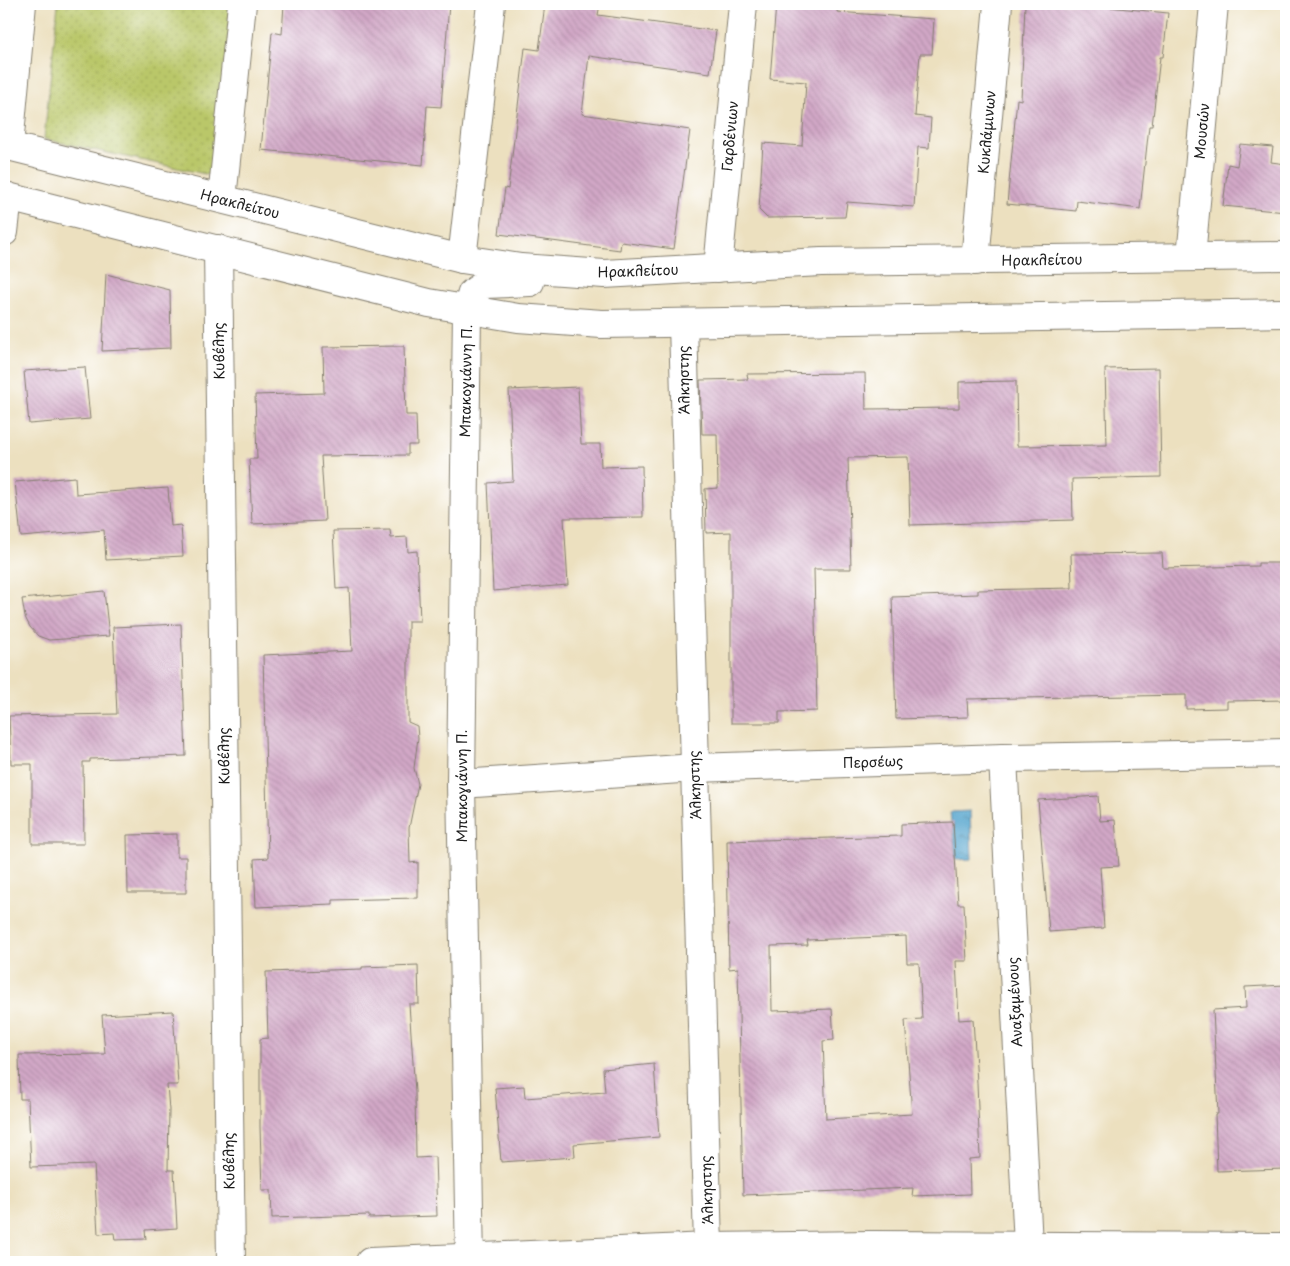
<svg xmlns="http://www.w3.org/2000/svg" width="1290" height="1266" viewBox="0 0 1290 1266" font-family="'Playpen Sans',sans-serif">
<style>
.park{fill:url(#park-dots);stroke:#6b7242}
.water{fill:url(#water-ripples);stroke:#366074}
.building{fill:url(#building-back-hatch);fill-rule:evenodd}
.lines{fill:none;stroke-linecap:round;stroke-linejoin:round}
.street-casing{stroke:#847e6e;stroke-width:30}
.secondary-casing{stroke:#847e6e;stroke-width:30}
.street{stroke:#fff;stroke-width:28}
.secondary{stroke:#fff;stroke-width:28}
.labels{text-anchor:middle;stroke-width:5;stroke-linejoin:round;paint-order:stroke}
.street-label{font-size:14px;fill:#1c1c1c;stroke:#fff}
</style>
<defs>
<pattern id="park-dots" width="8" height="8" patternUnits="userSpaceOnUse" patternTransform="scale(1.25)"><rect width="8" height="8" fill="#bac769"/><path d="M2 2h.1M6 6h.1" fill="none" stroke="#9faa5a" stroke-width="1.8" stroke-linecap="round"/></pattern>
<pattern id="water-ripples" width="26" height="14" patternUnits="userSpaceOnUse" patternTransform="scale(1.25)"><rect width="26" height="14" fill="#51a3cc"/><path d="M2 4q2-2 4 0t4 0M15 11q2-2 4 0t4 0" fill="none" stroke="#4284a5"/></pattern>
<pattern id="building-back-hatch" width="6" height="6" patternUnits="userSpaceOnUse" patternTransform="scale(1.25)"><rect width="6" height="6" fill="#d1a7c6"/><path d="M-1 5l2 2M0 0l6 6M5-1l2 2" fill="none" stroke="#b38faa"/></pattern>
</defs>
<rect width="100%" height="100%" fill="#fff"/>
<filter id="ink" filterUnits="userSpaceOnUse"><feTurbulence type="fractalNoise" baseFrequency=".02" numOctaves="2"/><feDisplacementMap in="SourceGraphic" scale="10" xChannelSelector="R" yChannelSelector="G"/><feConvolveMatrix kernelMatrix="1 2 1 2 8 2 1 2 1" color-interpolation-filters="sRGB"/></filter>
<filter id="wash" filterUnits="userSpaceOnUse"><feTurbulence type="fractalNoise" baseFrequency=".0096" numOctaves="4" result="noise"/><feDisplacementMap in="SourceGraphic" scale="20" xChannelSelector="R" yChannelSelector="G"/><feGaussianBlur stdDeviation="1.12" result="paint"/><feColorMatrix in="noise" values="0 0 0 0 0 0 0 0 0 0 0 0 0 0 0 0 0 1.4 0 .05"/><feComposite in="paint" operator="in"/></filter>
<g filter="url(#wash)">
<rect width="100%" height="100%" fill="#ece0bf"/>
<!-- park -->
<path class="park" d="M 58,4 L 235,4 L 219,177 L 44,139 Z"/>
<!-- water -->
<path class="water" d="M 970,811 L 972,859 L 956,860 L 953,823 L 951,822 L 950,812 Z"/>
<g id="blocks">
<!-- building -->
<g class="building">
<path d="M 284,4 L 449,4 L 441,107 L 427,106 L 423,165 L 261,150 L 272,32 L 282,34 Z"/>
<path d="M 545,4 L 600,4 L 598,15 L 716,31 L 710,73 L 589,56 L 582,114 L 690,130 L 674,249 L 621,242 L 620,250 L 499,234 L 505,188 L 508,189 L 525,48 L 539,50 Z"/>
<path d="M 776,4 L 838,4 L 837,12 L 934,19 L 932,54 L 920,54 L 915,116 L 931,118 L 929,148 L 918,147 L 914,207 L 847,202 L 845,217 L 767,218 L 759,210 L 763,143 L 802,146 L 806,82 L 770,79 Z"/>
<path d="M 1025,4 L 1078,4 L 1168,13 L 1163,57 L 1160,57 L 1152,126 L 1149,126 L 1140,209 L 1077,201 L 1076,211 L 1007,204 L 1017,99 L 1021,100 Z"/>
<path d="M 1240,144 L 1273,147 L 1271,162 L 1286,164 L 1286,212 L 1223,206 L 1228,164 L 1237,166 Z"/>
<path d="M 106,274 L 170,290 L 171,348 L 102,351 Z"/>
<path d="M 404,346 L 406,415 L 416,415 L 417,445 L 408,445 L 408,455 L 321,456 L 325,521 L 252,524 L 249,459 L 257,459 L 255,395 L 324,393 L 323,347 Z"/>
<path d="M 85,367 L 90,419 L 29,424 L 24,371 Z"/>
<path d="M 1159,368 L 1161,477 L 1072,479 L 1073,520 L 910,525 L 908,457 L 848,458 L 851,569 L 814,569 L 817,711 L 779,712 L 779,723 L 731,723 L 731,532 L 706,533 L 705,489 L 718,488 L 717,434 L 702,434 L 700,380 L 748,379 L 747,374 L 865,373 L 866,409 L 959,408 L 959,382 L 1016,381 L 1017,446 L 1107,445 L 1105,369 Z"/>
<path d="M 578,387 L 581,444 L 600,444 L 601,467 L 642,466 L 643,517 L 564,518 L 568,585 L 493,591 L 488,483 L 513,481 L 509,390 Z"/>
<path d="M 75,477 L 76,494 L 168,488 L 171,526 L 181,525 L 183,556 L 106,560 L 104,530 L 21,537 L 15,482 Z"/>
<path d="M 390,530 L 391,538 L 407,537 L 408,552 L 417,551 L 420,621 L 408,621 L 408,722 L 417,726 L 418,738 L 414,768 L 418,784 L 409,828 L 410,863 L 418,862 L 418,898 L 333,900 L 333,904 L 256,907 L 254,859 L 268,858 L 263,655 L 352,651 L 349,588 L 336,589 L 333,531 Z"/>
<path d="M 1162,553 L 1163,568 L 1258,566 L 1258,563 L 1286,563 L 1286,700 L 1227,701 L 1227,708 L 1186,709 L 1186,695 L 967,699 L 968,717 L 896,719 L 892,597 L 978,594 L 978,590 L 1072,588 L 1071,554 Z"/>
<path d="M 104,591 L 109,636 L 49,640 L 38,636 L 30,627 L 25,617 L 22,599 Z"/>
<path d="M 181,624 L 186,756 L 90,759 L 90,762 L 83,762 L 84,844 L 32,844 L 32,764 L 11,764 L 9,716 L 117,714 L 113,627 Z"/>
<path d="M 1098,796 L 1100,821 L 1115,820 L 1119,866 L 1100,867 L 1104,928 L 1049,932 L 1038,800 Z"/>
<path d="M 953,822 L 958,904 L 964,904 L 967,961 L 956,961 L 959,1020 L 973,1019 L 977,1083 L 980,1158 L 969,1159 L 970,1194 L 912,1196 L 913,1188 L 743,1195 L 738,968 L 729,969 L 727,841 L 901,836 L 901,824 ZM 906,936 L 907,963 L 919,963 L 922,1019 L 905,1020 L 912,1114 L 826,1119 L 823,1041 L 834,1040 L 832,1009 L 772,1011 L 771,946 L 808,945 L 807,940 Z"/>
<path d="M 177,834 L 177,857 L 186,857 L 186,893 L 128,893 L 127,835 Z"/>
<path d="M 418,965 L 419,1004 L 409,1004 L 415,1092 L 416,1158 L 435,1157 L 437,1216 L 369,1218 L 369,1215 L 272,1218 L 271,1190 L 262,1190 L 260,1127 L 260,1039 L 268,1038 L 266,972 L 362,969 L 362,967 Z"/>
<path d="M 1286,985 L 1286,1169 L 1217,1171 L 1215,1114 L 1218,1114 L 1213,1010 L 1246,1008 L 1245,987 Z"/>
<path d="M 173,1011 L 178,1085 L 167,1085 L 169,1110 L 168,1170 L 174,1170 L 177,1228 L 145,1230 L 146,1239 L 115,1240 L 114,1233 L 98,1234 L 94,1165 L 31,1167 L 28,1099 L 20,1099 L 19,1055 L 105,1054 L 102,1015 Z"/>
<path d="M 654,1064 L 659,1137 L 574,1144 L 575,1157 L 501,1162 L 495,1088 L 524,1086 L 525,1098 L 605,1092 L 603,1069 Z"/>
</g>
</g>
</g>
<g filter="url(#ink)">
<use href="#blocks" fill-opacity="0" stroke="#847e6e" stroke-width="1"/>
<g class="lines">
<!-- street casing -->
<g class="street-casing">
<g id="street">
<path d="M 9,146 L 22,4"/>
<path d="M 222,199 L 242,4"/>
<path d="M 4,232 L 8,197"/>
<path d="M 218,249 L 231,1262"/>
<path d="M 1191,257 L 1214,4"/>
<path d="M 462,259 L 491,4"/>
<path d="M 975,261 L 998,4"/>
<path d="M 718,268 L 743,4"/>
<path d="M 683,323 L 708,1247"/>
<path d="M 1003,758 L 1028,1245"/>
<path d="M 461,784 L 695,768 L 1003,758 L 1286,753"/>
</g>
</g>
<!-- secondary casing -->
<g class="secondary-casing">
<g id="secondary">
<path d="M 4,145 L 462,259 L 521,268 L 604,274 L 821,262 L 1286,256"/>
<path d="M 4,196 L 429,303 L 518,318 L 602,324 L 1286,313"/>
<path d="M 370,1262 L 708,1247 L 871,1245 L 1286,1247"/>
<path d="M 470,1262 L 461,784 L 467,310 L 472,293 L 485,284 L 530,282"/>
</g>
</g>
<!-- street -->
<use href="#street" class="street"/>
<!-- secondary -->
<use href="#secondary" class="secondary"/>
</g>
</g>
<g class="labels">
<!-- street labels -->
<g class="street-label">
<text transform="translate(1202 131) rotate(-85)" y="5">Μουσών</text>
<text transform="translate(987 132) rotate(-85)" y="5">Κυκλάμινων</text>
<text transform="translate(730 136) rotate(-85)" y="5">Γαρδένιων</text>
<text transform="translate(240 204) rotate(14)" y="5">Ηρακλείτου</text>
<text transform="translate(1042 260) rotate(-1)" y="5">Ηρακλείτου</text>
<text transform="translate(638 271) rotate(-2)" y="5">Ηρακλείτου</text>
<text transform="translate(219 351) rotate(-91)" y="5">Κυβέλης</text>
<text transform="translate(684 380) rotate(-91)" y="5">Άλκηστης</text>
<text transform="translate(466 381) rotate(-89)" y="5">Μπακογιάννη Π.</text>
<text transform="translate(224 756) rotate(-91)" y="5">Κυβέλης</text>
<text transform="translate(873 762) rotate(-2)" y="5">Περσέως</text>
<text transform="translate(695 785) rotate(-92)" y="5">Άλκηστης</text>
<text transform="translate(462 786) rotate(-90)" y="5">Μπακογιάννη Π.</text>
<text transform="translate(1015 1002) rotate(-93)" y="5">Αναξαμένους</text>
<text transform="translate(229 1161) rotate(-91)" y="5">Κυβέλης</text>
<text transform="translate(707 1190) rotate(-92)" y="5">Άλκηστης</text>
</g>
</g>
<!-- margin -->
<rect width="1290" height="1266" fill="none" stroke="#fff" stroke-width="20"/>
</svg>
